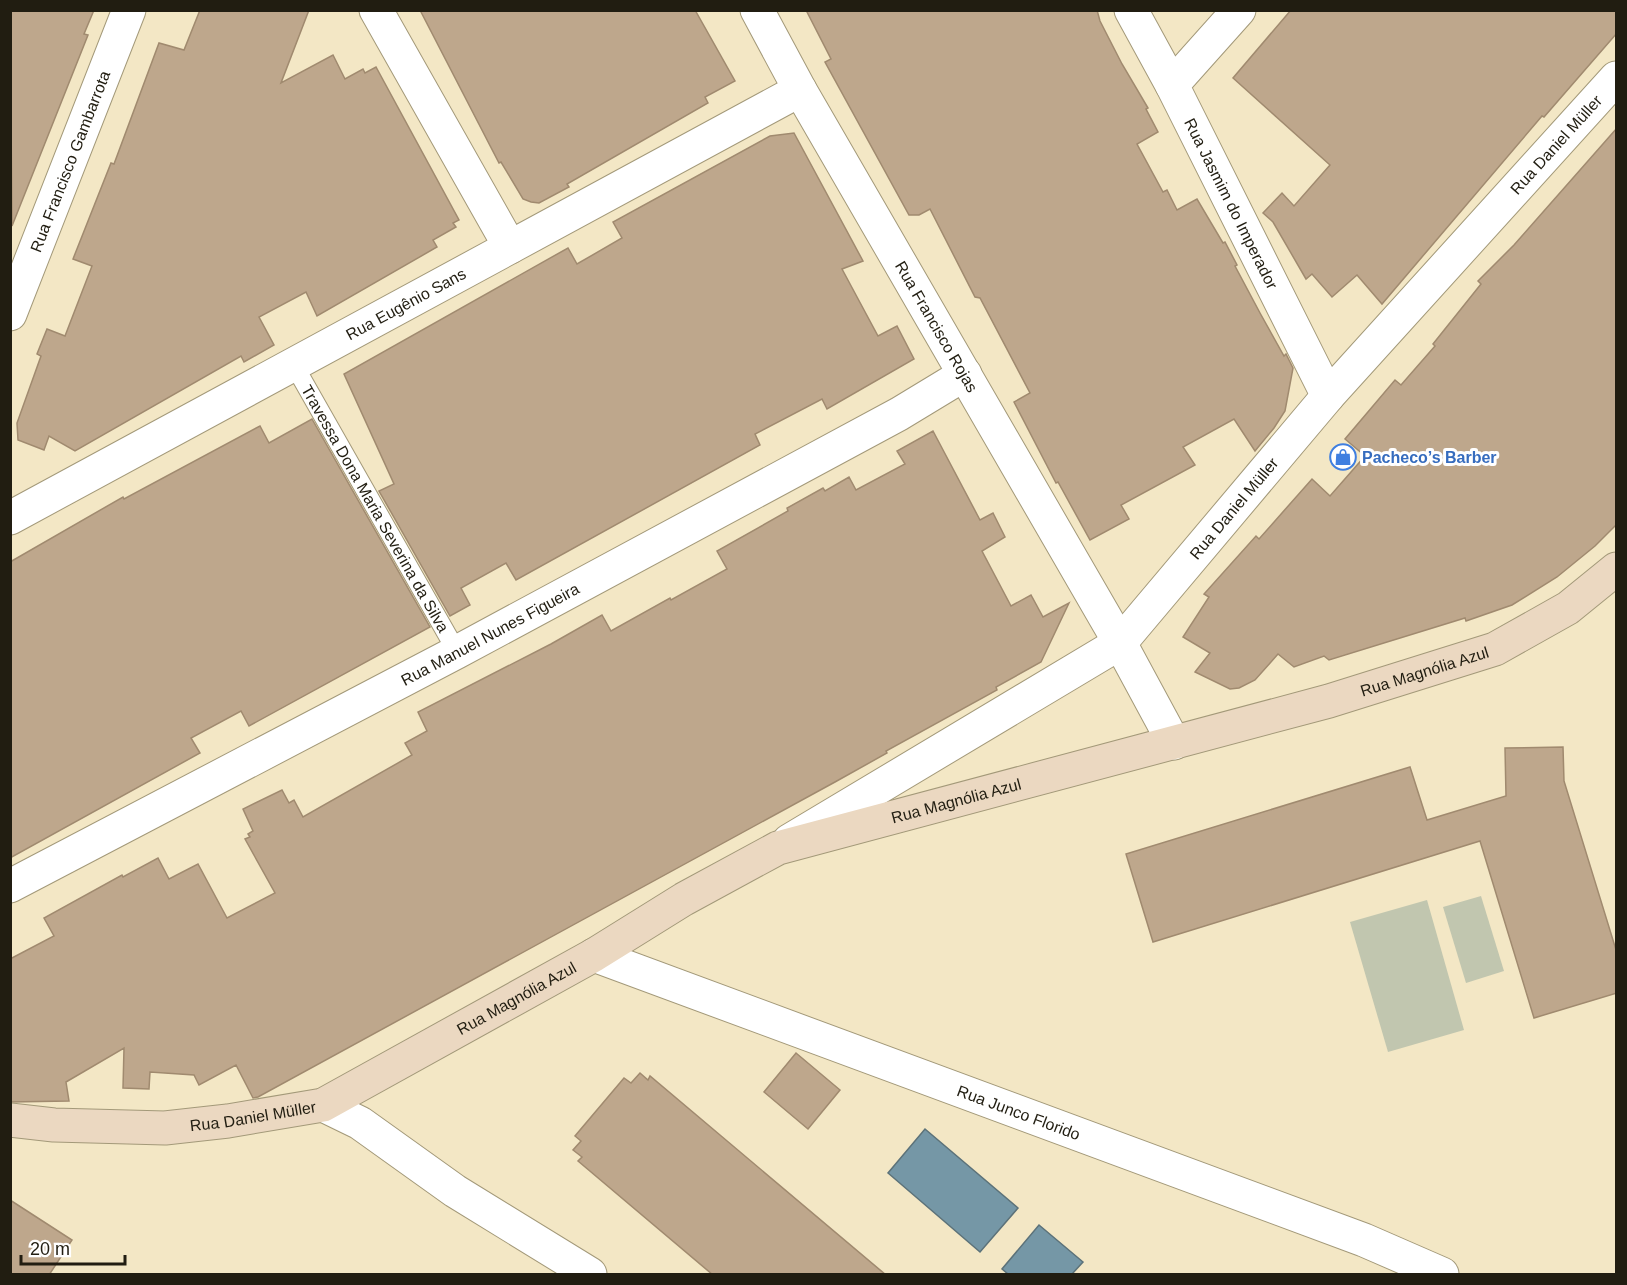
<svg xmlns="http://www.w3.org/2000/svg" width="1627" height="1285" viewBox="0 0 1627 1285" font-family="Arial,sans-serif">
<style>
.green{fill:#c1c6af}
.water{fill:#7597a6;stroke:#5c7279;stroke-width:1.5}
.building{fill:#bea78c;stroke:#a08a6f;stroke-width:1.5}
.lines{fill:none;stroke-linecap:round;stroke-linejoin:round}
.lane-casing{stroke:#a39979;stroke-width:20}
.street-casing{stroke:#a39979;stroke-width:35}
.secondary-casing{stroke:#a39979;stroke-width:35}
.lane{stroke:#fff;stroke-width:18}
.street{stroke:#fff;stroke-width:33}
.secondary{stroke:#ebd8c1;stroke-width:33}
.labels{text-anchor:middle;stroke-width:6;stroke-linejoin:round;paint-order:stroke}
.street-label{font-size:16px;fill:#211d11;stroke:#fff}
.shop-label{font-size:16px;font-weight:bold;fill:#366cbe;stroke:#fff;text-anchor:start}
</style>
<rect width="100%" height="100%" fill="#f3e7c5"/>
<!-- green -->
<g class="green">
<path d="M 1481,896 L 1504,971 L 1466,983 L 1443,907 Z"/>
<path d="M 1427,900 L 1464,1030 L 1388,1052 L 1350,922 Z"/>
</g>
<!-- water -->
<g class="water">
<path d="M 925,1129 L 1018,1208 L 980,1252 L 888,1173 Z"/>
<path d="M 1039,1225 L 1083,1262 L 1072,1274 L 1008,1274 L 1002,1269 Z"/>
</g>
<!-- building -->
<g class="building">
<path d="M 10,10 L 94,10 L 84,34 L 88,35 L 12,226 Z"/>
<path d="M 200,10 L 309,10 L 281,83 L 333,55 L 345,79 L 363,69 L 365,73 L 376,67 L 459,220 L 453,223 L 456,227 L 433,240 L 437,247 L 317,316 L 306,292 L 259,317 L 274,345 L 244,362 L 241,356 L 75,451 L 49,436 L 44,450 L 18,440 L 17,423 L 41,356 L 37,354 L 47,329 L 65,336 L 92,266 L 73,259 L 111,163 L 114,164 L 159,43 L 184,50 Z"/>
<path d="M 420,10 L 695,10 L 735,81 L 705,97 L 708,103 L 567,184 L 569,187 L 539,203 L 531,202 L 523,199 L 501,162 L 499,163 Z"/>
<path d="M 806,10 L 1097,10 L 1100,21 L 1122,64 L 1148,108 L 1146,109 L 1158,132 L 1137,144 L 1163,192 L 1167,190 L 1177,210 L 1197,199 L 1223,243 L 1225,242 L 1237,265 L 1235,266 L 1260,313 L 1284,356 L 1286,354 L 1293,368 L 1285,411 L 1274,428 L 1255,451 L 1234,419 L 1183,447 L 1195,465 L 1121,505 L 1129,519 L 1090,540 L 1058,482 L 1056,483 L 1014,402 L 1030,393 L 980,298 L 975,297 L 930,209 L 919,215 L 909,215 L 825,62 L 831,59 Z"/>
<path d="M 1291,10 L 1617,10 L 1617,33 L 1544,117 L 1542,116 L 1382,304 L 1357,275 L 1332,297 L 1312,274 L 1306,279 L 1273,222 L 1263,213 L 1282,193 L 1294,206 L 1330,165 L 1233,78 Z"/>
<path d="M 1617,128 L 1617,524 L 1595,546 L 1557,577 L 1512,605 L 1466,621 L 1465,618 L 1329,660 L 1324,656 L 1294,667 L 1278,654 L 1255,680 L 1239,688 L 1230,689 L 1195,672 L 1210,653 L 1183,637 L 1209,597 L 1204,594 L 1256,536 L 1259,539 L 1312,479 L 1330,496 L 1365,456 L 1345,439 L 1395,380 L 1401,385 L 1435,346 L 1433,344 L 1481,284 L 1478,281 L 1514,245 Z"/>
<path d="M 794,133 L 863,261 L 842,269 L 878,336 L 897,326 L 914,359 L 827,409 L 822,399 L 755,434 L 760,445 L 516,580 L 506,563 L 461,588 L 470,605 L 450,616 L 379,491 L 394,484 L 344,374 L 568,248 L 577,264 L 622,238 L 613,222 L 770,136 Z"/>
<path d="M 312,419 L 430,627 L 249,726 L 241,711 L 191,738 L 200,753 L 10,858 L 10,562 L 123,497 L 124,499 L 260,426 L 269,443 Z"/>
<path d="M 933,431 L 980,520 L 993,513 L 1005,537 L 982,551 L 1011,606 L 1031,595 L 1043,617 L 1069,603 L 1041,662 L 996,687 L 997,690 L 886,751 L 887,753 L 835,782 L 258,1097 L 253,1098 L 236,1065 L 199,1085 L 194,1075 L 150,1072 L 149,1089 L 123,1088 L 124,1048 L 66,1082 L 69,1101 L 10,1102 L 10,959 L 54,936 L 44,918 L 122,875 L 123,877 L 158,858 L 169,879 L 198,864 L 227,918 L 275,893 L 245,839 L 250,837 L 248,834 L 253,831 L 243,809 L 282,790 L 289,803 L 294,800 L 303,817 L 412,755 L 405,743 L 427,731 L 418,712 L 551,644 L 602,615 L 611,631 L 670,598 L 671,600 L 727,569 L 717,551 L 788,511 L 787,508 L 823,488 L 825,491 L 849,477 L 856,490 L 905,464 L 897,451 Z"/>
<path d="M 1563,747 L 1564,781 L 1617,953 L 1617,993 L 1534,1018 L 1480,841 L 1153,942 L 1126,854 L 1410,767 L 1427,820 L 1506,796 L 1505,748 Z"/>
<path d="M 796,1053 L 840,1090 L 808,1129 L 764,1092 Z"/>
<path d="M 640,1073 L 648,1080 L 650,1076 L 886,1275 L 713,1275 L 578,1161 L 582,1157 L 573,1150 L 581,1141 L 575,1136 L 624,1078 L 631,1083 Z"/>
<path d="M 10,1200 L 72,1240 L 49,1275 L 10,1275 Z"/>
</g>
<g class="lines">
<!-- lane casing -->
<g class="lane-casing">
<g id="lane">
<path id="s1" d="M 294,365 L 457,652"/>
</g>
</g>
<!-- street casing -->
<g class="street-casing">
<g id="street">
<path d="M 376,10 L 510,247"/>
<path id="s2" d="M 757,10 L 800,90 L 1120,643 L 1174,743"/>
<path id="s3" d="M 1131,10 L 1172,85 L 1328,396"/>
<path d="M 1172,85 L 1239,10"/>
<path id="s4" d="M 10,314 L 129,10"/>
<path id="s5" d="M 10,518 L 800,90"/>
<path id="s6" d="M 789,841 L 1120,643 L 1328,396 L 1616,78"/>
<path id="s7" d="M 10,886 L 457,652 L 899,414 L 965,374"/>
<path id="s8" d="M 594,955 L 1364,1240 L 1442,1274"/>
<path d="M 323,1105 L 360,1123 L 455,1191 L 590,1274"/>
</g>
</g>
<!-- secondary casing -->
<g class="secondary-casing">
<g id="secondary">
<path id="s9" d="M 10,1120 L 54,1125 L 165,1128 L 228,1121 L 323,1105 L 594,955 L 684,899 L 778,848 L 1329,701 L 1495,649 L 1568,608 L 1616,569"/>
</g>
</g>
<!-- lane -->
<use href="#lane" class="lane"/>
<!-- street -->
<use href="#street" class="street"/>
<!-- secondary -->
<use href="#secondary" class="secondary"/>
</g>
<!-- icons -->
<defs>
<g id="shop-ring" transform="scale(1.35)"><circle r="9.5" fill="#fff" stroke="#3f7fe0" stroke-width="1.5"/><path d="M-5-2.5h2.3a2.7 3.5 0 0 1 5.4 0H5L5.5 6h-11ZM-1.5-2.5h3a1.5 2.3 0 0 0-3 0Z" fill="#3f7fe0"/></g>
</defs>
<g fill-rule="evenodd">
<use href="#shop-ring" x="1343" y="457"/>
</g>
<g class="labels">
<!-- street labels -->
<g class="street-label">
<text dy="6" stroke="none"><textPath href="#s6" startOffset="1048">Rua Daniel Müller</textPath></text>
<text dy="6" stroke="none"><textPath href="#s4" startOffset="164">Rua Francisco Gambarrota</textPath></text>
<text dy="6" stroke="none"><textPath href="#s3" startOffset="218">Rua Jasmim do Imperador</textPath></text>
<text dy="6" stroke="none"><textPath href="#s5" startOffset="450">Rua Eugênio Sans</textPath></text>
<text dy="6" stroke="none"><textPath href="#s2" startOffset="364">Rua Francisco Rojas</textPath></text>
<text dy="6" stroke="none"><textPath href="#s1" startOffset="165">Travessa Dona Maria Severina da Silva</textPath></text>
<text dy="6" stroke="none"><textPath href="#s6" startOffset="562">Rua Daniel Müller</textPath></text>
<text dy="6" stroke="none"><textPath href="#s7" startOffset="542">Rua Manuel Nunes Figueira</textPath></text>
<text dy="6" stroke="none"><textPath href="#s9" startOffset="1508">Rua Magnólia Azul</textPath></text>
<text dy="6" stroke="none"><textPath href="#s9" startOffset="1022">Rua Magnólia Azul</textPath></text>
<text dy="6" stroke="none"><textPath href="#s9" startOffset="536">Rua Magnólia Azul</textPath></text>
<text dy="6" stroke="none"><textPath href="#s8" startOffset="453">Rua Junco Florido</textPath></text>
<text dy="6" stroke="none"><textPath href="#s9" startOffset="244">Rua Daniel Müller</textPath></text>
</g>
<!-- shop labels -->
<g class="shop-label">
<text x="1362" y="463">Pacheco’s Barber</text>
</g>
</g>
<!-- border -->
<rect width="1627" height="1285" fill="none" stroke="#211d11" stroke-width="24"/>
<!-- scale -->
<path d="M21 1255v9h104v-9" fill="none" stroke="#211d11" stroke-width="3"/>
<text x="30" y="1255" font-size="18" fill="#211d11" stroke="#ffffff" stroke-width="4.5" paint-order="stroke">20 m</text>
</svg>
